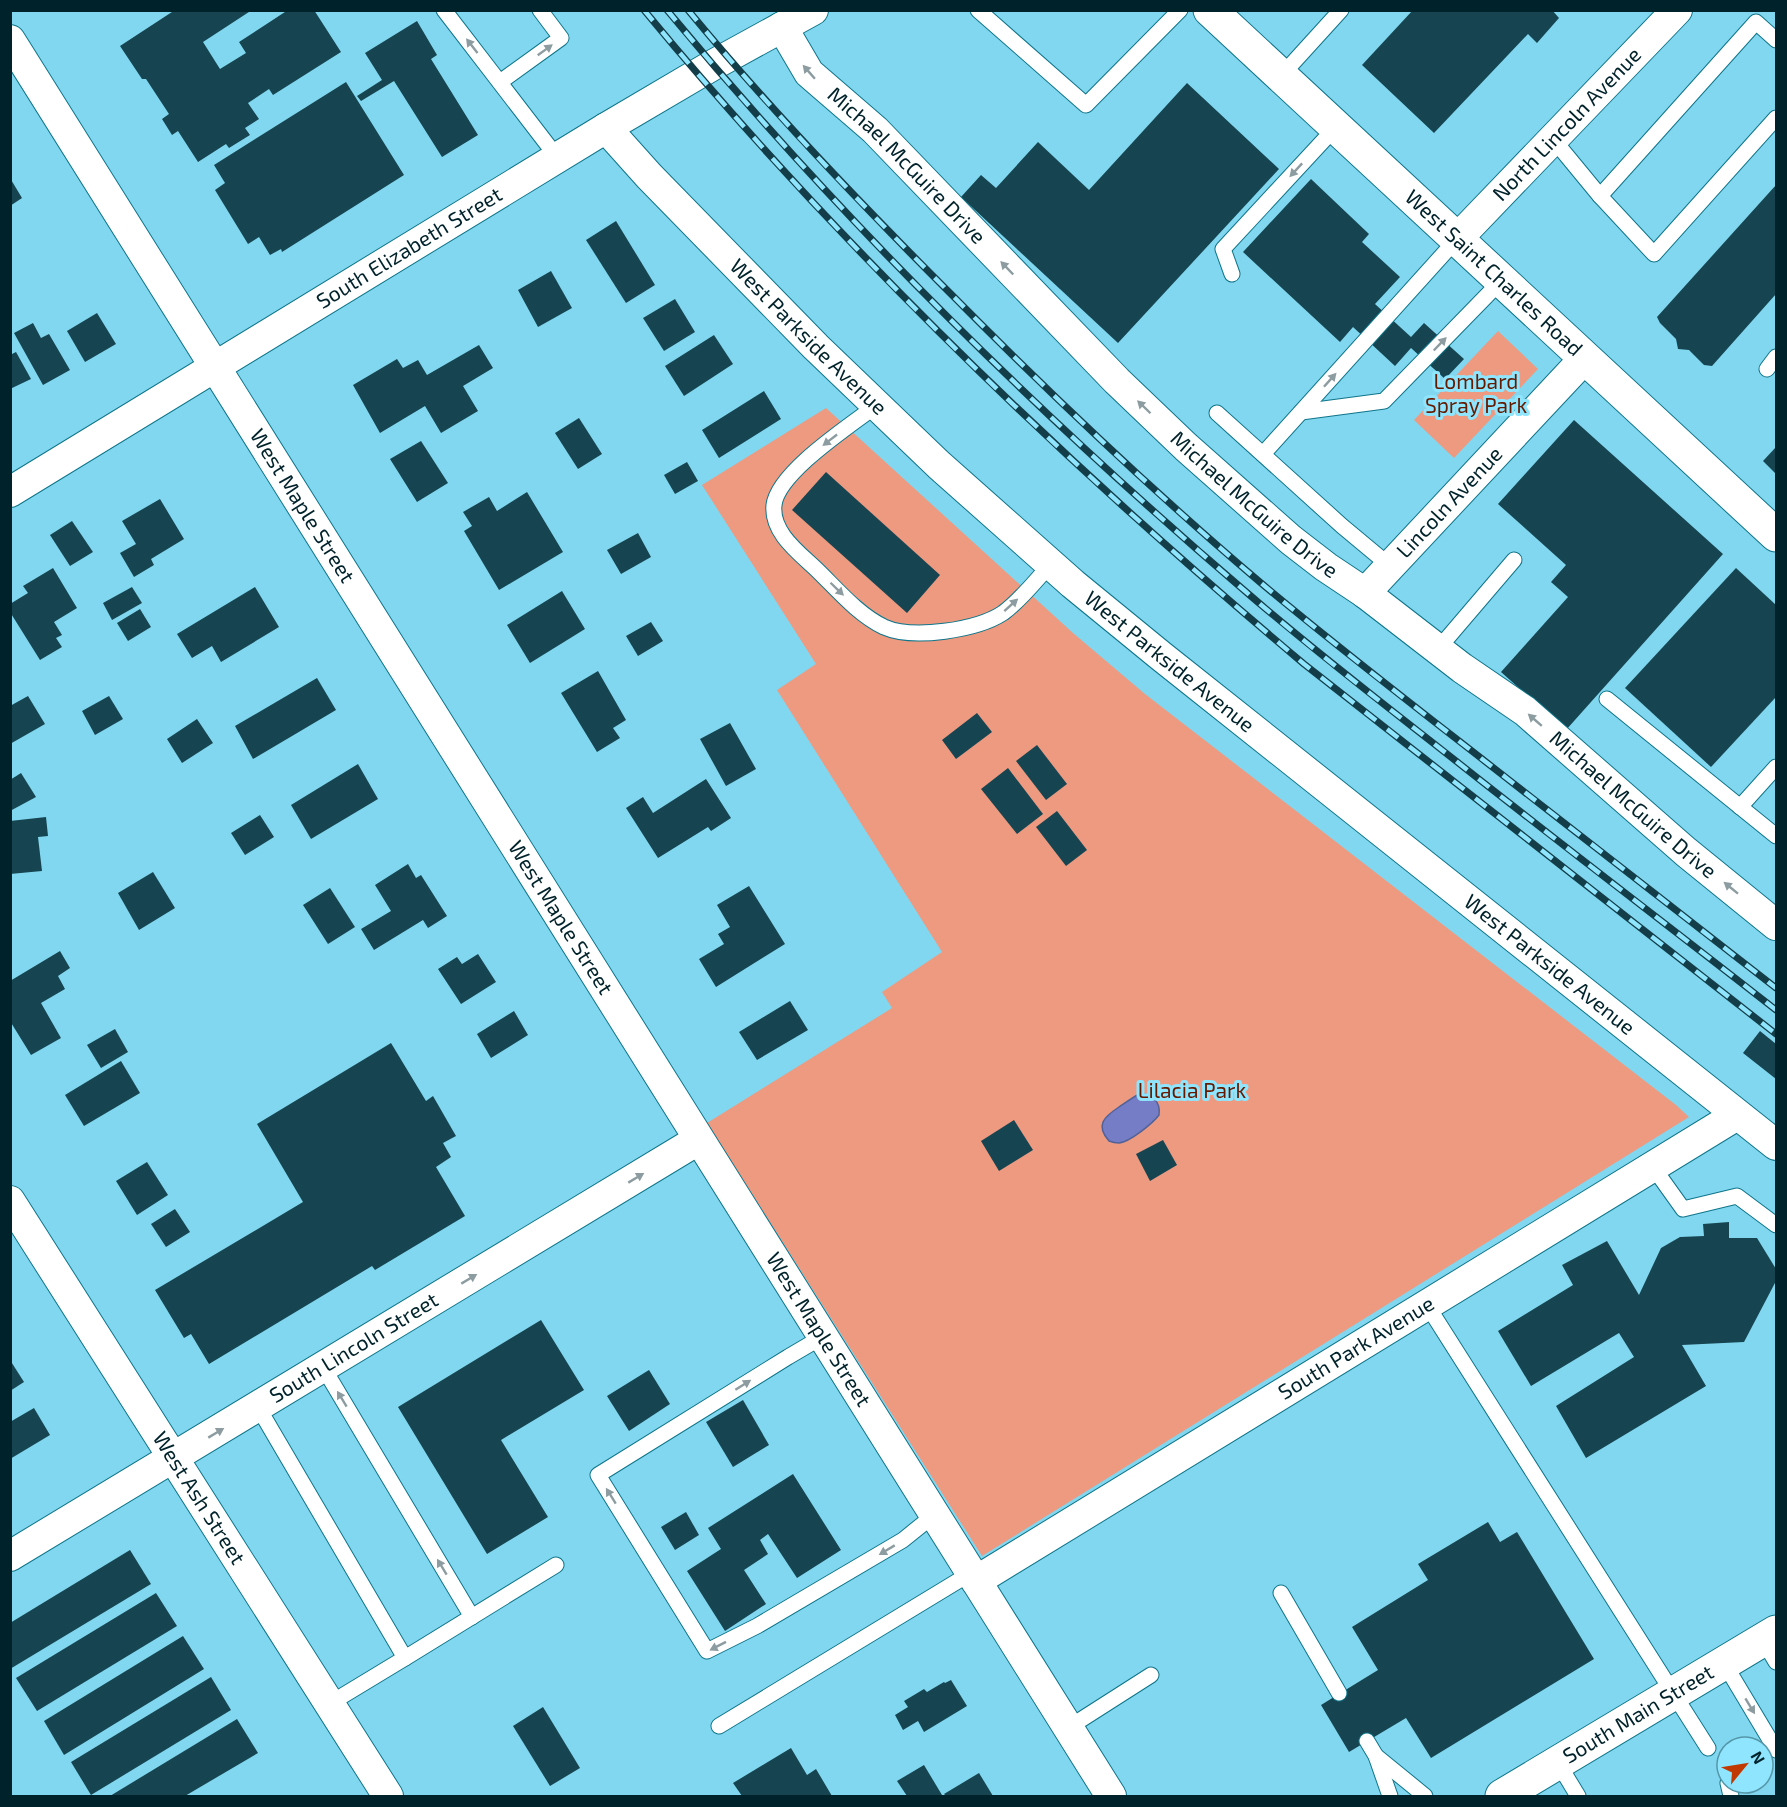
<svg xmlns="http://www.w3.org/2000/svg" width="1787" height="1807" viewBox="0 0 1787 1807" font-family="'Exo 2',sans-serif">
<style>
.green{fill:#ed9a81}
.water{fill:#757dc6;stroke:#526298;stroke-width:1.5}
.building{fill:#164551}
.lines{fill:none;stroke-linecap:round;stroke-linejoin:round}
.service-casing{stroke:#0e758a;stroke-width:17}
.minor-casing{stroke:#0e758a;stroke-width:32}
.secondary-casing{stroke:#0e758a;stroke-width:35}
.service{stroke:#fff;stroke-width:15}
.minor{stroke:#fff;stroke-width:30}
.secondary{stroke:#fff;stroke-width:33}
.rail-casing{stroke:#133d48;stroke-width:7}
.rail{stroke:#8ee5fd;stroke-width:4.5;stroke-dasharray:14;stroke-linecap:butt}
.oneway{fill:#8c9ca0}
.labels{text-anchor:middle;stroke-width:6;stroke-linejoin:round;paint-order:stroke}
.street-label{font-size:21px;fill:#00222b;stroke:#8ee5fd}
.park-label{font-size:21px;fill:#651a00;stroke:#8ee5fd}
</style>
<rect width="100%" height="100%" fill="#81d7ef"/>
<!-- green -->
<g class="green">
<path d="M 1498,331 L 1538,369 L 1454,458 L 1414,420 Z"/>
<path d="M 826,408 L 1073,633 L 1145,694 L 1676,1105 L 1689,1117 L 982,1556 L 707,1123 L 892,1008 L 882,992 L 942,952 L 777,690 L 816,664 L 702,485 Z"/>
</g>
<!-- water -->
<path class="water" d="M 1139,1094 C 1152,1093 1161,1102 1159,1115 C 1153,1123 1130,1142 1119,1143 C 1115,1143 1114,1143 1109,1141 C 1095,1125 1104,1117 1119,1107 C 1125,1103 1132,1098 1139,1094 Z"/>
<!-- building -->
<g class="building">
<path d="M 175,10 L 252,10 L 203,42 L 220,69 L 246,53 L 239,42 L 288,10 L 314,10 L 341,52 L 273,95 L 269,89 L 248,103 L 259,119 L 245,128 L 250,135 L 229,148 L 226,144 L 198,162 L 178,131 L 172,135 L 162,119 L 169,114 L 146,79 L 142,79 L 120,46 Z"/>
<path d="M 1413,10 L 1552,10 L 1559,18 L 1537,43 L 1528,34 L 1434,133 L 1362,65 Z"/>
<path d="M 417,21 L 437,55 L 431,59 L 478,135 L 442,157 L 394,81 L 361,101 L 357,96 L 382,80 L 365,53 Z"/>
<path d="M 346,82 L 404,175 L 282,252 L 281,249 L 270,255 L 259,237 L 248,244 L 215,190 L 225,183 L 214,165 Z"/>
<path d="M 1187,83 L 1279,169 L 1118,343 L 961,197 L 981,175 L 996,188 L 1038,142 L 1089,190 Z"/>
<path d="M 10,178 L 22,198 L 10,206 Z"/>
<path d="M 1311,179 L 1369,234 L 1362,242 L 1400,277 L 1375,304 L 1411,337 L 1424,323 L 1464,359 L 1445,379 L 1411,348 L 1395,366 L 1353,327 L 1340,342 L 1243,252 Z"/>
<path d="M 1776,185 L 1776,294 L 1712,366 L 1704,365 L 1689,350 L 1678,349 L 1676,339 L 1660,323 L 1657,317 Z"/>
<path d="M 616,221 L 655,285 L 626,303 L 586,240 Z"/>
<path d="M 551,271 L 572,308 L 538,327 L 518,290 Z"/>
<path d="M 675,299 L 695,332 L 664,351 L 643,318 Z"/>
<path d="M 97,313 L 116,344 L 85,362 L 67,331 Z"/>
<path d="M 33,323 L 41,338 L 49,334 L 70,370 L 43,385 L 14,333 Z"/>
<path d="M 714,335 L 733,364 L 684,396 L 665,366 Z"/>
<path d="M 479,345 L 493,368 L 463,386 L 478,411 L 441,433 L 425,406 L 380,433 L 353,385 L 397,359 L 403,368 L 418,360 L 427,375 Z"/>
<path d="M 16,352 L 31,379 L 10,389 L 10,355 Z"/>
<path d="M 764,391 L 781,419 L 719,458 L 702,430 Z"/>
<path d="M 579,418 L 602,454 L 578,469 L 555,433 Z"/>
<path d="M 1574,420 L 1723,554 L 1566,730 L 1501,672 L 1568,597 L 1551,582 L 1566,565 L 1498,504 Z"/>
<path d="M 421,441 L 448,483 L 417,502 L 390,459 Z"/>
<path d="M 1776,447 L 1776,474 L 1763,461 Z"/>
<path d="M 687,462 L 698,481 L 675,494 L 664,475 Z"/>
<path d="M 826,472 L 940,575 L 907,613 L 792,510 Z"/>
<path d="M 527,492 L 563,552 L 499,590 L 464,531 L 472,526 L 463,512 L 489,497 L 497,511 Z"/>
<path d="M 160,499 L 184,539 L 151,559 L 154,565 L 134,577 L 120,553 L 136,544 L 122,521 Z"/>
<path d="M 72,521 L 93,552 L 70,566 L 50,535 Z"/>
<path d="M 638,533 L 651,557 L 621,574 L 607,550 Z"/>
<path d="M 53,568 L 77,608 L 54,622 L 62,635 L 56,638 L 62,647 L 40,660 L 10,612 L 10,604 L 28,593 L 23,586 Z"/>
<path d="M 1736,568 L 1776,605 L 1776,697 L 1711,767 L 1625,688 Z"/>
<path d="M 132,587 L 142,603 L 112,620 L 103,603 Z"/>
<path d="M 255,587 L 279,627 L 221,662 L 212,646 L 192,658 L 177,634 Z"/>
<path d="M 562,591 L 585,629 L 530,663 L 507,625 Z"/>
<path d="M 140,609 L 151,627 L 128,641 L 117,623 Z"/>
<path d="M 651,622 L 663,641 L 638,656 L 626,636 Z"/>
<path d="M 598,671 L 626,720 L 613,728 L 620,738 L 597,752 L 561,693 Z"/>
<path d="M 317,678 L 336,710 L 253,759 L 235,726 Z"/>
<path d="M 28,696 L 45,724 L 10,744 L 10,706 Z"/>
<path d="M 109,696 L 123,719 L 95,735 L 82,711 Z"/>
<path d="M 977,713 L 992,732 L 956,759 L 942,740 Z"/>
<path d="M 197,719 L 213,743 L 182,763 L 167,739 Z"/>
<path d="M 730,723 L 756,769 L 726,786 L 700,739 Z"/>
<path d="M 1037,745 L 1067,784 L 1046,800 L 1016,761 Z"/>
<path d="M 358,764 L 378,799 L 311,839 L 291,805 Z"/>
<path d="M 1008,768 L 1043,814 L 1017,834 L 981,789 Z"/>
<path d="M 21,773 L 36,797 L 10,811 L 10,780 Z"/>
<path d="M 706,779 L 731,818 L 711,831 L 708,827 L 658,858 L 626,808 L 643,797 L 653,813 Z"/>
<path d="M 1057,811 L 1087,850 L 1066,866 L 1036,827 Z"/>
<path d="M 260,815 L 274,837 L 245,855 L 231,833 Z"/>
<path d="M 46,817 L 48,836 L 38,837 L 42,871 L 10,874 L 10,821 Z"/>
<path d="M 408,864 L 416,878 L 421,875 L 447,916 L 428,928 L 423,920 L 374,950 L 361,929 L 391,911 L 375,885 Z"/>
<path d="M 153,872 L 175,908 L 139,930 L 118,893 Z"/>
<path d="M 749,886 L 785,944 L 716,987 L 699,959 L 724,944 L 718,934 L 730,927 L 717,905 Z"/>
<path d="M 330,888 L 355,927 L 328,944 L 303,905 Z"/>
<path d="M 60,951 L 70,968 L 58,976 L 65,989 L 41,1003 L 61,1038 L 31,1055 L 10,1021 L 10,981 Z"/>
<path d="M 478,954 L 496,982 L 461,1004 L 438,969 L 457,957 L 462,964 Z"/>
<path d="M 790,1001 L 808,1030 L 757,1060 L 739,1032 Z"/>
<path d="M 514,1011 L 528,1035 L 491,1058 L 477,1034 Z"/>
<path d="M 115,1029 L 128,1052 L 101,1068 L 87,1045 Z"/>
<path d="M 1760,1031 L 1776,1044 L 1776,1079 L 1743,1053 Z"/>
<path d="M 391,1043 L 426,1101 L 433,1096 L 456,1136 L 443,1143 L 451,1157 L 436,1167 L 465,1216 L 375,1270 L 372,1266 L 209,1364 L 191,1334 L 184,1338 L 155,1290 L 303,1202 L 257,1124 Z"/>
<path d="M 121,1061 L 140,1093 L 84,1126 L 65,1095 Z"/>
<path d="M 1014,1120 L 1033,1150 L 999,1171 L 981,1141 Z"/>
<path d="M 1163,1140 L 1177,1165 L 1150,1181 L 1136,1154 Z"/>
<path d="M 147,1162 L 168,1195 L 137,1215 L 116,1181 Z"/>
<path d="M 175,1209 L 190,1232 L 166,1247 L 151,1224 Z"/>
<path d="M 1729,1222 L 1729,1238 L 1757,1238 L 1776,1269 L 1776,1281 L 1744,1342 L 1682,1345 L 1706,1386 L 1586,1458 L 1556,1406 L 1634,1357 L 1619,1333 L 1531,1386 L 1498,1331 L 1573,1285 L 1562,1265 L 1607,1241 L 1639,1295 L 1661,1248 L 1680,1237 L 1704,1236 L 1703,1224 Z"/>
<path d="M 541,1320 L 584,1390 L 501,1440 L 548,1517 L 487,1554 L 398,1407 Z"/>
<path d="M 10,1360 L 24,1382 L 10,1391 Z"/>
<path d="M 649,1370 L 670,1404 L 629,1431 L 607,1396 Z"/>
<path d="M 743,1400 L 769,1445 L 733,1467 L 706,1422 Z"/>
<path d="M 34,1408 L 50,1435 L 10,1459 L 10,1422 Z"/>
<path d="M 793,1474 L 841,1550 L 797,1578 L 768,1534 L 760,1540 L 768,1554 L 744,1570 L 766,1604 L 725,1631 L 687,1571 L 721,1549 L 708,1528 Z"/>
<path d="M 686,1512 L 699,1535 L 675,1550 L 661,1527 Z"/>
<path d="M 1488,1522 L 1500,1542 L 1517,1532 L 1594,1659 L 1431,1758 L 1406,1718 L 1349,1752 L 1321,1705 L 1378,1670 L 1352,1627 L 1428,1580 L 1418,1564 Z"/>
<path d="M 130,1550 L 151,1584 L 10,1669 L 10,1623 Z"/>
<path d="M 156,1593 L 177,1626 L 37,1711 L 16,1678 Z"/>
<path d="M 183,1636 L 204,1669 L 64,1755 L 44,1721 Z"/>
<path d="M 211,1677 L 231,1710 L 91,1795 L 71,1762 Z"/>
<path d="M 951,1680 L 967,1706 L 924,1732 L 918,1721 L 903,1730 L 895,1715 L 908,1707 L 904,1701 L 924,1689 L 927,1692 L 944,1682 L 945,1683 Z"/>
<path d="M 543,1707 L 580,1768 L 550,1786 L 513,1726 Z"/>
<path d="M 237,1719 L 258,1753 L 185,1796 L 110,1796 Z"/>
<path d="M 791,1748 L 807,1775 L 816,1769 L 832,1796 L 742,1796 L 733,1783 Z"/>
<path d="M 924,1765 L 942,1795 L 939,1796 L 907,1796 L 897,1781 Z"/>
<path d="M 979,1773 L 993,1796 L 946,1796 L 944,1794 Z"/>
</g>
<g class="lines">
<!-- service casing -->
<g class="service-casing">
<g id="service">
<path d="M 444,10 L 557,157"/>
<path d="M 978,10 L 1086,105 L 1180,10"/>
<path d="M 1281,76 L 1341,10"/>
<path d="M 500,82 L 561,38 L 540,10"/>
<path d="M 1553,139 L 1600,196 L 1654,254 L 1776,118"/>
<path d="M 1600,196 L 1756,22 L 1776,40"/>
<path d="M 1232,274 L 1223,249 L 1336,127"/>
<path d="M 1767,369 L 1776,357"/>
<path d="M 877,405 C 851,425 778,472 774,505 C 771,532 798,552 815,568 C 836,588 857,614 884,627 C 913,640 977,630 1003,613 C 1021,600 1036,580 1051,564"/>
<path d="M 1301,412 L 1384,401 L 1502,280"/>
<path d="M 1217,413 L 1342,526 L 1390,566"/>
<path d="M 1263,454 L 1457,239"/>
<path d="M 1438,649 L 1514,560"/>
<path d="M 1607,699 L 1776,836"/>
<path d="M 1740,807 L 1776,767"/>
<path d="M 1653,1167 L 1683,1209 L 1737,1196 L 1776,1225"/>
<path d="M 1427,1305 L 1708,1748"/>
<path d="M 822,1337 L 788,1357 L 598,1475 L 707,1651 L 757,1626 L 903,1540 L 934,1515"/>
<path d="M 323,1367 L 472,1617"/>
<path d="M 258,1407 L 405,1658 L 556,1565"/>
<path d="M 1281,1593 L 1339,1693"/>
<path d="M 1763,1640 L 1776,1662"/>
<path d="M 1724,1663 L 1776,1750"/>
<path d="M 329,1704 L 405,1658"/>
<path d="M 719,1726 L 971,1573"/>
<path d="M 1068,1728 L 1151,1675"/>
<path d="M 1367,1741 L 1376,1756 L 1390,1796"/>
<path d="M 1376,1756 L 1425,1796"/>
<path d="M 1558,1763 L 1578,1796"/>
<path d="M 1728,1783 L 1731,1796"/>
</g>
</g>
<!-- minor casing -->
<g class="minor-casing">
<g id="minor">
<path id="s1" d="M 782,27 L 809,73 L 875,130 L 1117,381 L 1186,447 L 1291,540 L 1326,567 L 1365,593 L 1462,668 L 1525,711 L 1686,852 L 1776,925"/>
<path id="s2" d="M 10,40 L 1111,1796"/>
<path id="s3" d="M 606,128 L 649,176 L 816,347 L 939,465 L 1073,584 L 1161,656 L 1776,1145"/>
<path id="s4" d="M 1457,239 L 1677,10"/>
<path id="s5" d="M 10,492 L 606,128 L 713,65 L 813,10"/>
<path id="s6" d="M 1365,593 L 1585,358"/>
<path id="s7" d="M 10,1201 L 388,1796"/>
<path id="s8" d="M 10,1556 L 698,1140"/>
<path id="s9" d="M 976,1581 L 1737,1115"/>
</g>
</g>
<!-- secondary casing -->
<g class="secondary-casing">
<g id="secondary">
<path id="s10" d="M 1210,10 L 1776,535"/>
<path id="s11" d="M 1502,1796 L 1776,1632"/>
</g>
</g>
<!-- service -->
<use href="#service" class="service"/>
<!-- minor -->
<use href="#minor" class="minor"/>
<!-- secondary -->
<use href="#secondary" class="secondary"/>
<!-- rail casing -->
<g class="rail-casing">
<g id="rail">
<path d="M 644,10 C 841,249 1067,465 1304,664 L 1776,1034"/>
<path d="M 667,10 C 841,220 1038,414 1245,591 C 1313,650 1385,705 1456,761 C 1562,845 1670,927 1776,1010"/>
<path d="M 688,10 C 768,107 855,198 943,286 C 1045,389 1150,489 1261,583 C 1342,651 1426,715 1509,780 C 1598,849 1687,919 1776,988"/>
</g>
</g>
<!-- rail -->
<use href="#rail" class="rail"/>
</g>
<!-- one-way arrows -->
<defs><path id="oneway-solid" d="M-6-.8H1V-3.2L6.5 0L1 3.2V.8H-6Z" transform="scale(1.5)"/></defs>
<g class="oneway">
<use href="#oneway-solid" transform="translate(472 46) rotate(-128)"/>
<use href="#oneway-solid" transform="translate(545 50) rotate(-36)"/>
<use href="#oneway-solid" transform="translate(809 72) rotate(-131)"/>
<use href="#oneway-solid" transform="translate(1296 170) rotate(133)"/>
<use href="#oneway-solid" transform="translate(1007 268) rotate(-134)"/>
<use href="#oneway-solid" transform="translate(1440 344) rotate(-46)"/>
<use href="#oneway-solid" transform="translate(1330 380) rotate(-48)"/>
<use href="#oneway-solid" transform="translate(1144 407) rotate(-136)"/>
<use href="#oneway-solid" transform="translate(830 440) rotate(142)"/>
<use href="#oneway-solid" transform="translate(837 589) rotate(44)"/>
<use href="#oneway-solid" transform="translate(1011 605) rotate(-42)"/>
<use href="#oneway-solid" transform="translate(1535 720) rotate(-139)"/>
<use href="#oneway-solid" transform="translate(1731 888) rotate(-141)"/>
<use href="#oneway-solid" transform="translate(636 1178) rotate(-31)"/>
<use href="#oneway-solid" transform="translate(469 1279) rotate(-31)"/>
<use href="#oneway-solid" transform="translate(743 1385) rotate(-32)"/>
<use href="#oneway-solid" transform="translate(342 1399) rotate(-121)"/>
<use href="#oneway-solid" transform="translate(216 1433) rotate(-31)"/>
<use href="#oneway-solid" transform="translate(611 1496) rotate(-122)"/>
<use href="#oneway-solid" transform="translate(887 1550) rotate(149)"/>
<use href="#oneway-solid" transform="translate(442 1567) rotate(-121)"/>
<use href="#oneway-solid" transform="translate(718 1646) rotate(153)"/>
<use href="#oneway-solid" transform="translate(1750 1706) rotate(59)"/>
</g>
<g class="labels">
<!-- street labels -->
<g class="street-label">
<text dy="7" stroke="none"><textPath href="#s4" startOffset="159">North Lincoln Avenue</textPath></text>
<text dy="7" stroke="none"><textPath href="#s1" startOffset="188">Michael McGuire Drive</textPath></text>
<text dy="7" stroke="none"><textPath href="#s5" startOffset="468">South Elizabeth Street</textPath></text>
<text dy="7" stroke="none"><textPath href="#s10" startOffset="387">West Saint Charles Road</textPath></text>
<text dy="7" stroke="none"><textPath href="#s3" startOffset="291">West Parkside Avenue</textPath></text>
<text dy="7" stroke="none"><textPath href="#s6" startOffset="124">Lincoln Avenue</textPath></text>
<text dy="7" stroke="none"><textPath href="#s1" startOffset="674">Michael McGuire Drive</textPath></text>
<text dy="7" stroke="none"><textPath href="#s2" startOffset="550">West Maple Street</textPath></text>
<text dy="7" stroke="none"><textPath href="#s3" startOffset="777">West Parkside Avenue</textPath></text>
<text dy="7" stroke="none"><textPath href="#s1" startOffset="1158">Michael McGuire Drive</textPath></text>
<text dy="7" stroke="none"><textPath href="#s2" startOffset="1036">West Maple Street</textPath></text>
<text dy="7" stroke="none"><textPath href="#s3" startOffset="1263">West Parkside Avenue</textPath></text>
<text dy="7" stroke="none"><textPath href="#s2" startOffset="1522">West Maple Street</textPath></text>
<text dy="7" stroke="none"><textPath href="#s9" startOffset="446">South Park Avenue</textPath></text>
<text dy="7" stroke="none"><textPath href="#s8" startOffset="402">South Lincoln Street</textPath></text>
<text dy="7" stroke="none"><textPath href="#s7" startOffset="352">West Ash Street</textPath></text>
<text dy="7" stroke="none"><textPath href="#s11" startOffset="159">South Main Street</textPath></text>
</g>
<!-- park labels -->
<g class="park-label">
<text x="1476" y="389">Lombard<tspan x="1476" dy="24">Spray Park</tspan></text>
<text x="1192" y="1098">Lilacia Park</text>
</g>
</g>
<!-- border -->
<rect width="1787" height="1807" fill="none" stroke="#00222b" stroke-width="24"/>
<!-- north arrow -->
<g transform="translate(1745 1765) rotate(60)"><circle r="28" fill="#8ee5fd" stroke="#5597a9" stroke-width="1.5"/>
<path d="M0-4.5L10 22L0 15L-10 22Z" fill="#c13900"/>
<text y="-9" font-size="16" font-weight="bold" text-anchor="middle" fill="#00222b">N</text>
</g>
</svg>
